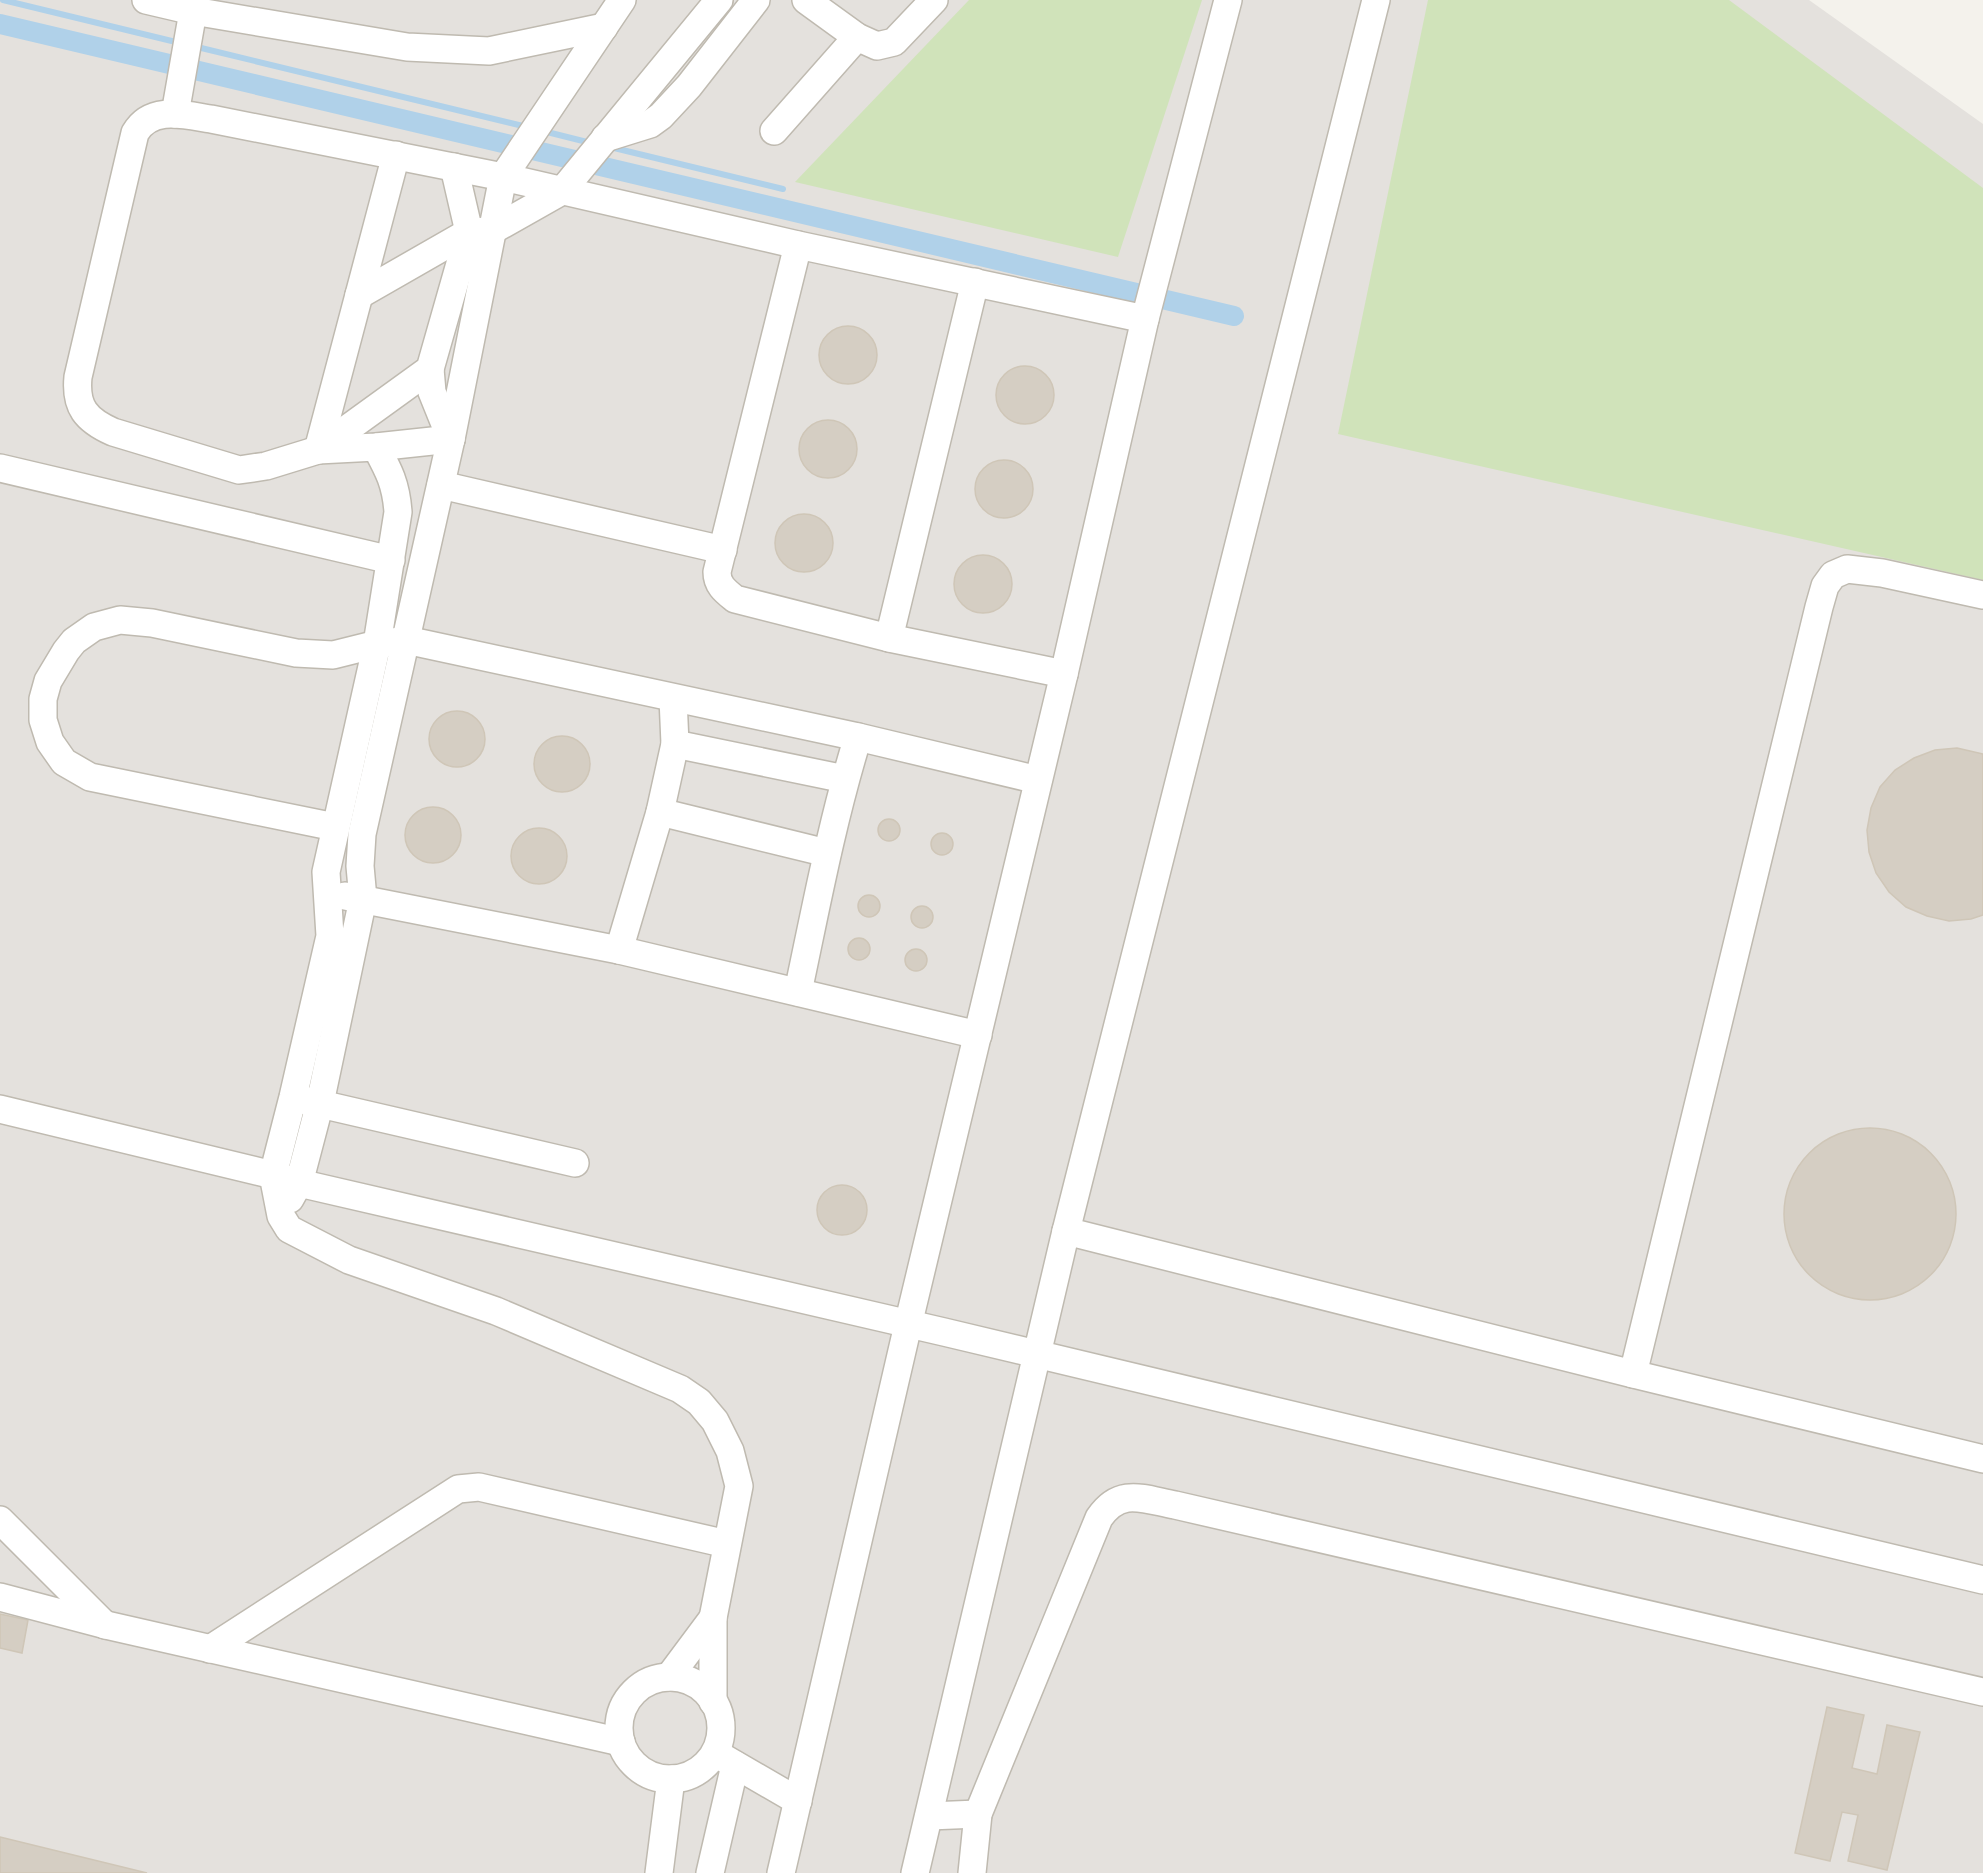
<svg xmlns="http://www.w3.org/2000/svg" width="1983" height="1873" viewBox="0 0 1983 1873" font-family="Signika,sans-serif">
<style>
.industrial{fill:#e4e1dd}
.green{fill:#d0e3ba}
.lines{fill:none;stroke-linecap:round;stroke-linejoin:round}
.stream{stroke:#b0d1e9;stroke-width:6}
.canal{stroke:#b0d1e9;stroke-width:20}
.building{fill:#d5cec3;stroke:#cfc6b7;stroke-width:1.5}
.minor-casing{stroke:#bfbab0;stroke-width:30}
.minor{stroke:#fff;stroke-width:27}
</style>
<rect width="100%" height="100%" fill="#f4f2ec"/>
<!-- industrial -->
<path class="industrial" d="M 0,0 L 1809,0 L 1983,124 L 1983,1873 L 0,1873 Z"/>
<!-- green -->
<g class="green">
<path d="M 969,0 L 1202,0 L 1118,257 L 795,182 Z"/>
<path d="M 1428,0 L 1729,0 L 1983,188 L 1983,580 L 1338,434 Z"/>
</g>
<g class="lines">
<!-- stream -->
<g class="stream">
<path d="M 3,0 L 180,43"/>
<path d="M 193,46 L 527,127"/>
<path d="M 543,131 L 591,143"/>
<path d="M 610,147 L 783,189"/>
</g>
<!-- canal -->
<path class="canal" d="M 0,24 L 1234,316"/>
</g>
<!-- building -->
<g class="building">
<circle cx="848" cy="355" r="29"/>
<circle cx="1025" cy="395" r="29"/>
<circle cx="828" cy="449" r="29"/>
<circle cx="1004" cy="489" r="29"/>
<circle cx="804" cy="543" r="29"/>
<circle cx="983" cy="584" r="29"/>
<circle cx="457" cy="739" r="28"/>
<circle cx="562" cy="764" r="28"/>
<path d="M 1957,748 L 1983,754 L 1983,915 L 1971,919 L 1949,921 L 1927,916 L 1906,907 L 1889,892 L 1876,873 L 1869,852 L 1867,830 L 1871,808 L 1880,787 L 1895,770 L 1914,758 L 1935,750 Z"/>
<circle cx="433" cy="835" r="28"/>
<circle cx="889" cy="830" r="11"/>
<circle cx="539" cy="856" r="28"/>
<circle cx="942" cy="844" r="11"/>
<circle cx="869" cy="906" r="11"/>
<circle cx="922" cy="917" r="11"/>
<circle cx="859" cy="949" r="11"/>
<circle cx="916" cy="960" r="11"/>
<circle cx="1870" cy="1214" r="86"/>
<circle cx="842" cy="1210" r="25"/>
<path d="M 0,1614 L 28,1620 L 22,1653 L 0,1648 Z"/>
<path d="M 1827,1707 L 1864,1715 L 1852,1768 L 1877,1774 L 1887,1725 L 1920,1732 L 1887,1870 L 1848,1861 L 1858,1815 L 1842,1812 L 1830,1861 L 1795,1853 Z"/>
<path d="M 0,1837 L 147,1873 L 0,1873 Z"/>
</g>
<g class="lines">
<!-- minor casing -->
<g class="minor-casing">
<g id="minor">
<path d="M 146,0 L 193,11 L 407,47 L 489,51 L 604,27"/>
<path d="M 806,0 L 857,37 L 877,46 L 894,42 L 934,0"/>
<path d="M 175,114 L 195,0"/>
<path d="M 774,131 L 857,37"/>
<path d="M 605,138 L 650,124 L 661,116 L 689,86 L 756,0"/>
<path d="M 798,245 L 717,572 C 717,585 725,591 735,599 L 889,638 L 1064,674"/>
<path d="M 359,295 L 469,232 L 491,231 L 562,191 L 719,0"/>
<path d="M 1145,319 L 1228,0"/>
<path d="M 430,369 L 432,392 L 451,439"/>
<path d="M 451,439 L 376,447 L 318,450 L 266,466 L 239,470 L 113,432 C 86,420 75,407 78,377 L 135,133 C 151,105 185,115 211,119 L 503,177 L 798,245 L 1145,319 L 1064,674 L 908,1325 L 781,1873"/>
<path d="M 376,447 C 389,471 396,484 398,512 L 377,644 L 326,872 L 330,936 L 293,1097 L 273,1175 L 281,1216 L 289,1229 L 349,1260 L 496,1311 L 680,1389 L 699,1402 L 715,1421 L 730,1451 L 739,1486 L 713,1618 L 713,1702"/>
<path d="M 318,450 L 430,369 L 469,232 L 454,167"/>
<path d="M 318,450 L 396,155"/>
<path d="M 0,468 L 391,560"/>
<path d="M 441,485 L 723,550"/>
<path d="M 889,638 L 975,282"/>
<path d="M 675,744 L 845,779"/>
<path d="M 660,812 L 827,853"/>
<path d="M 335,827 L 90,777 L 64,762 L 50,742 L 43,720 L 43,699 L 48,681 L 66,651 L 74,641 L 94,627 L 120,620 L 152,623 L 296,653 L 333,655 L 377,644 L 406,640 L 858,737 L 1038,780"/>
<path d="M 345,896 L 619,950 L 978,1035"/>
<path d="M 619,950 L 660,812 L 675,744 L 673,698"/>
<path d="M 798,992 C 816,907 832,821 858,737"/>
<path d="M 303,1100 L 575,1163"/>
<path d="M 0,1109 L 273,1175 L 299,1183 L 944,1332 L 1983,1580"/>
<path d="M 290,1199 L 299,1183 L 320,1103 L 363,899 L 360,866 L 362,834 L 451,439 L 503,177 L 622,0"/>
<path d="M 1066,1231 L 1633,1374 L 1983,1459"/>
<path d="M 1633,1374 L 1819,607 L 1825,586 L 1833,575 L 1847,569 L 1882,573 L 1983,595"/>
<path d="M 0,1520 L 105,1625"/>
<path d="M 0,1597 L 106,1625 L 621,1742"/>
<path d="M 210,1649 L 458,1489 L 479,1487 L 727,1544"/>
<path d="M 669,1677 L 713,1618"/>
<circle cx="670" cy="1728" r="51"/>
<path d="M 722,1757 L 798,1801"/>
<path d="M 929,1816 L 978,1814"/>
<path d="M 659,1873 L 671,1779"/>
<path d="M 710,1873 L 735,1765"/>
<path d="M 915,1873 L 1066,1231 L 1376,0"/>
<path d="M 972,1873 L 978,1814 L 1099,1518 C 1120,1487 1143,1499 1175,1505 L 1983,1692"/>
</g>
</g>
<!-- minor -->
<use href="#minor" class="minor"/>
</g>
</svg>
